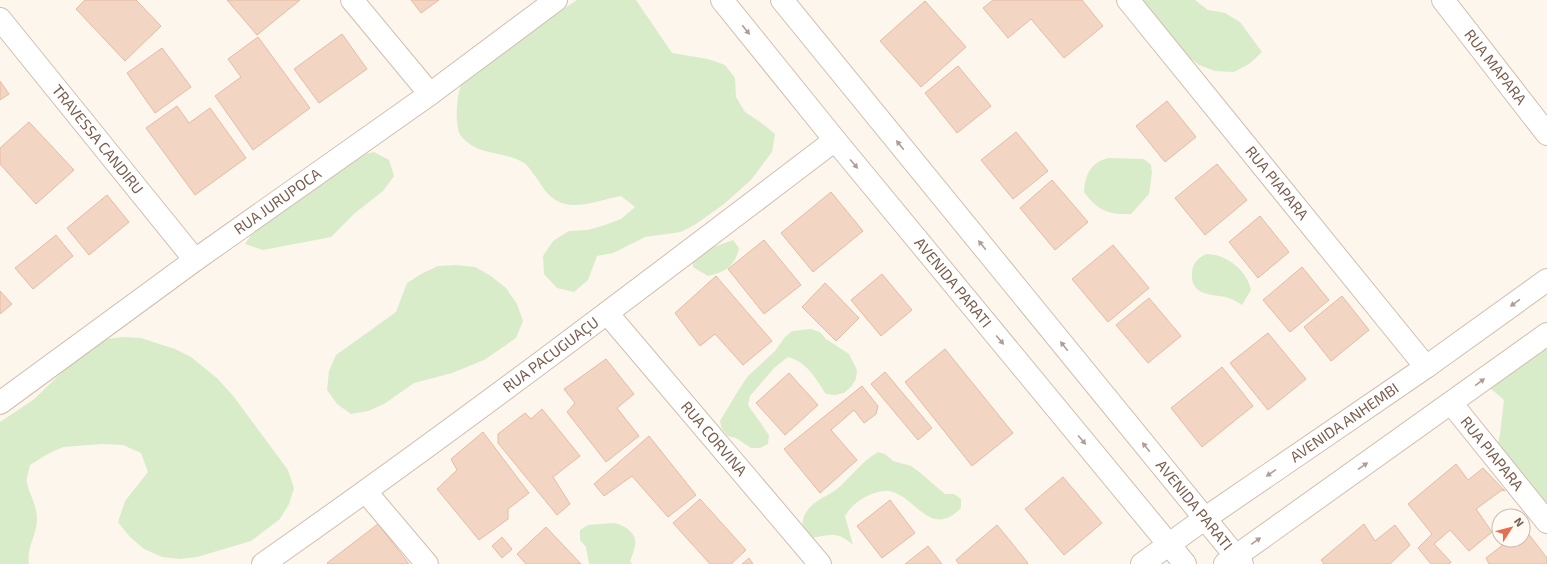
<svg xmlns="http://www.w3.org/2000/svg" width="1547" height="564" viewBox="0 0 1547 564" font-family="'Exo 2',sans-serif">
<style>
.green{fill:#d8ecc9}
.building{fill:#f3d5c3;stroke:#e6bba3}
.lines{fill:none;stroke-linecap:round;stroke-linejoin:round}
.minor-casing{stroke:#d1beb0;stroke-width:24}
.minor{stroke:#fff;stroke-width:22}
.oneway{fill:#af9d94}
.labels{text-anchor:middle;stroke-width:3.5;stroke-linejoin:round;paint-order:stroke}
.street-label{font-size:15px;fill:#7a5c4d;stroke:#fffaf3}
</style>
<rect width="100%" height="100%" fill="#fdf6ec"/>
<!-- green -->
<g class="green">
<path d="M 577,0 L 636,0 L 672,53 L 708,59 L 725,65 L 735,78 L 736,97 L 745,112 L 760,122 L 775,134 L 772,152 L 751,180 L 724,204 L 696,224 L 681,232 L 645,237 L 613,253 L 597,256 L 588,280 L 574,292 L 557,288 L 544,274 L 543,256 L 553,241 L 569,231 L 588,230 L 605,225 L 621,219 L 635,207 L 621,196 C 594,201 564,217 544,189 C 539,182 530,167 524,163 C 503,150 478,157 461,136 C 454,127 456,89 464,80 C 470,73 484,65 493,59 C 520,39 548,19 577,0 Z"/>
<path d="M 1139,0 L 1195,0 L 1208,10 L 1225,13 L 1240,22 L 1262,52 L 1249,64 L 1234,72 L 1215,71 L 1199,65 L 1183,52 Z"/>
<path d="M 374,152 L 389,160 L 394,176 L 383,191 L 355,213 L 331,237 L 263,250 L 245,244 L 255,229 L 357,156 Z"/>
<path d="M 1109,158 L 1144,159 L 1151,165 L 1152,173 L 1149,194 L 1131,214 C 1108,215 1097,210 1084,192 C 1085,174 1091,162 1109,158 Z"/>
<path d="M 733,240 L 739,248 C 735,266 726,272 708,276 L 693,267 L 693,262 L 708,249 Z"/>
<path d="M 1206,254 C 1226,254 1247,270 1251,290 L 1242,305 C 1237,302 1231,298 1225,297 C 1209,294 1190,295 1192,272 C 1193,263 1198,258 1206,254 Z"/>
<path d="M 456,265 L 475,267 L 491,276 L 506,288 L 517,304 L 523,321 L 516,338 L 484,360 L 452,373 L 414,383 L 384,404 L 368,411 L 351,414 L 337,404 L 327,390 L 329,371 L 336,355 L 396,312 L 407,283 L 421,274 L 438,266 Z"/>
<path d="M 811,329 L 820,332 L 826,339 L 849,354 L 857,370 L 856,379 L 851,387 L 844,393 L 835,395 L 826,394 C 816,379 807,362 788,357 L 774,368 L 750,396 L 748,405 L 769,435 L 768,444 L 760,448 L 751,448 L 736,438 L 728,436 L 722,429 L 720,421 L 738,391 L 748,376 L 775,351 L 785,337 L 792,331 Z"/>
<path d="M 124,337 L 141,338 L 175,349 L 191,357 L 218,379 L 234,397 L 288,470 L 294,488 L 289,504 L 280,519 L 251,541 L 197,557 L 180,559 L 162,557 L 144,549 L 130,537 L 118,522 L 125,501 L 148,472 L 141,453 L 123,445 L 102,444 L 63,447 L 46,455 L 30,465 C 29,470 26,478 27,483 C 30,496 37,505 37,519 C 37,535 26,548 29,564 L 0,564 L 0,422 L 33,400 L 75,360 L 106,339 Z"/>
<path d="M 1547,348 L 1547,514 L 1497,446 L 1500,435 L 1504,400 L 1490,388 L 1533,355 Z"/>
<path d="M 878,452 L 885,454 L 893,461 L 911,466 L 918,471 L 945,494 L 954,494 L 961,499 L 961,508 C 930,540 915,495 889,491 C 881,490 872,494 865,497 C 857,502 850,507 845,516 L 853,545 C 838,531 829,535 811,538 L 803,532 C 802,524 802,517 807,511 C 814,500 827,497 837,489 C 851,477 861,462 878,452 Z"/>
<path d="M 614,523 C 625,525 638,534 635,546 C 634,551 632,556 630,561 L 632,564 L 589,564 L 586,547 L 580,540 L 580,530 L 588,525 Z"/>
</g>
<!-- building -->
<g class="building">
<path d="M 85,0 L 136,0 L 161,26 L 125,61 L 76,9 Z"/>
<path d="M 227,0 L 300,0 L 257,35 Z"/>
<path d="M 411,0 L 439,0 L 421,13 Z"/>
<path d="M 993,0 L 1082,0 L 1103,26 L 1064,58 L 1031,19 L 1008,38 L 983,8 Z"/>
<path d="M 925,1 L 966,47 L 921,87 L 880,41 Z"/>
<path d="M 342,34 L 367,69 L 319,103 L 294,69 Z"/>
<path d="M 258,37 L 310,108 L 253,150 L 215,96 L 241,77 L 228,59 Z"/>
<path d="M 162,48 L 191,87 L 155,113 L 127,73 Z"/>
<path d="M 958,66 L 991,106 L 957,133 L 925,93 Z"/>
<path d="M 0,81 L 9,94 L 0,100 Z"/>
<path d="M 1167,101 L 1196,137 L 1165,162 L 1136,126 Z"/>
<path d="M 177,106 L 189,123 L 210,108 L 246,158 L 195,195 L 146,128 Z"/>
<path d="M 29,122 L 74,170 L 36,204 L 0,164 L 0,148 Z"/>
<path d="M 1016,132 L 1048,171 L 1013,199 L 981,160 Z"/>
<path d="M 1217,164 L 1247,200 L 1205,235 L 1175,198 Z"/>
<path d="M 1052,180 L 1088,222 L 1055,250 L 1020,208 Z"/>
<path d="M 831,192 L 863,231 L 813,272 L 781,233 Z"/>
<path d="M 107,195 L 129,222 L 89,255 L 67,228 Z"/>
<path d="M 1260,216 L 1289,252 L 1258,278 L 1229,242 Z"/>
<path d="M 56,235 L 73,256 L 33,289 L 15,268 Z"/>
<path d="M 764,240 L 801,285 L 764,314 L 728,269 Z"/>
<path d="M 1113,245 L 1149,288 L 1108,322 L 1072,279 Z"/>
<path d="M 1302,267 L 1329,300 L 1290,332 L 1263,300 Z"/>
<path d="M 882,274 L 912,310 L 881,336 L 851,300 Z"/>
<path d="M 716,276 L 772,341 L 743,365 L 715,334 L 700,346 L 675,313 Z"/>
<path d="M 825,283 L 859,318 L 836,341 L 802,307 Z"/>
<path d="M 0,291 L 12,304 L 0,314 Z"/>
<path d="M 1342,296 L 1369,330 L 1331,361 L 1304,327 Z"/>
<path d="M 1149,298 L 1181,336 L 1148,363 L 1116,325 Z"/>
<path d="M 1268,333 L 1306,379 L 1268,410 L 1230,363 Z"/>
<path d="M 945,349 L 1013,433 L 972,466 L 905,382 Z"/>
<path d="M 606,359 L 634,394 L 617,408 L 639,436 L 606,462 L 567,412 L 575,403 L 564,389 Z"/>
<path d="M 1222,367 L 1253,406 L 1202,447 L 1171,408 Z"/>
<path d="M 885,372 L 932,428 L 918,440 L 871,384 Z"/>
<path d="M 789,373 L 818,405 L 785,435 L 756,403 Z"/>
<path d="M 862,386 L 878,406 L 876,414 L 864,423 L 854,410 L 831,430 L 857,460 L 820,493 L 784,449 Z"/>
<path d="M 542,409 L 580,456 L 553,477 L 570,504 L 557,515 L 498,443 L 498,434 L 525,413 L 531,419 Z"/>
<path d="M 483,432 L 529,493 L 508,509 L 508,519 L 479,540 L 437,489 L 457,470 L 451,459 Z"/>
<path d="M 649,436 L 696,495 L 668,517 L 632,476 L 604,496 L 594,484 Z"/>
<path d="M 1456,464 L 1468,480 L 1483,468 L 1505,491 L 1502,490 L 1476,509 L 1492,532 L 1469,551 L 1450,530 L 1434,544 L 1451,562 L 1449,564 L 1431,564 L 1418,548 L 1432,534 L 1408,504 Z"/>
<path d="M 1063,477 L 1102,523 L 1064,555 L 1025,509 Z"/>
<path d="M 700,499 L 746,550 L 731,564 L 710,564 L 673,523 Z"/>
<path d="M 890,500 L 915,533 L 882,558 L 857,526 Z"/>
<path d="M 378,524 L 409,564 L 328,564 L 327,563 Z"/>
<path d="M 1364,524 L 1375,541 L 1395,525 L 1410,545 L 1390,564 L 1324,564 L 1321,560 Z"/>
<path d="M 997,525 L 1028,563 L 1027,564 L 959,564 L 956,560 Z"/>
<path d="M 546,527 L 581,564 L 526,564 L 517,554 Z"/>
<path d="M 1524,528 L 1547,558 L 1547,564 L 1489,564 L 1486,558 L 1509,540 L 1523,540 Z"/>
<path d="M 502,537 L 512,549 L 502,558 L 492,546 Z"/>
<path d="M 928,546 L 942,564 L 905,564 Z"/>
<path d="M 749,558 L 753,564 L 742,564 Z"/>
</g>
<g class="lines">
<!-- minor casing -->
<g class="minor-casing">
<g id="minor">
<path d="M 352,0 L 430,94"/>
<path id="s1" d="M 722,0 L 835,140 L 1185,564"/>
<path id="s2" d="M 782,0 L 1242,564"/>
<path id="s3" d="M 1128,0 L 1426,367"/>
<path id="s4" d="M 1443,0 L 1547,134"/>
<path id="s5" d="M 0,19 L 195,260"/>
<path id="s6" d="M 607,313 L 820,564"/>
<path id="s7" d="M 0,403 L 195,260 L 430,94 L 556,0"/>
<path id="s8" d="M 1451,403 L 1547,522"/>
<path d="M 366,492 L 427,564"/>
<path id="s9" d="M 263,564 C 457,428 646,284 835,140"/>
<path id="s10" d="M 1142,564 L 1204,519 L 1426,367 L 1547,280"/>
<path d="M 1225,564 L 1547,334"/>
</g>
</g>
<!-- minor -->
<use href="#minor" class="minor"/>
</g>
<!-- one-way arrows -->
<defs><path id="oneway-solid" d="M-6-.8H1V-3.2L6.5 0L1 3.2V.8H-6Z"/></defs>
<g class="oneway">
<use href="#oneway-solid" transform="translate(746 30) rotate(51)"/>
<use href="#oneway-solid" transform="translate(900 145) rotate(-129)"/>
<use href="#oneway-solid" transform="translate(854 164) rotate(50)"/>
<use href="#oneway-solid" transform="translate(982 245) rotate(-129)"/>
<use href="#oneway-solid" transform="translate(1515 303) rotate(144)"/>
<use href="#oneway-solid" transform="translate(1000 340) rotate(50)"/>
<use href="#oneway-solid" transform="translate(1064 346) rotate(-129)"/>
<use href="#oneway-solid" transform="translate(1480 382) rotate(-36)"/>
<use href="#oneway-solid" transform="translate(1082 440) rotate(50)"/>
<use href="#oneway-solid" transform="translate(1146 447) rotate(-129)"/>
<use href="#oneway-solid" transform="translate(1363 466) rotate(-35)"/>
<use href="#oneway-solid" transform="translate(1271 473) rotate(146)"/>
<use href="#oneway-solid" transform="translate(1256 541) rotate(-35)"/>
</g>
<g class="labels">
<!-- street labels -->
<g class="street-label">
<text dy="5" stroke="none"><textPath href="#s4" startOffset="85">RUA MAPARA</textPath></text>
<text dy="5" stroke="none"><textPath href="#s5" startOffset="155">TRAVESSA CANDIRU</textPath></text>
<text dy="5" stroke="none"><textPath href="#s3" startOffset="236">RUA PIAPARA</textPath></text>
<text dy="5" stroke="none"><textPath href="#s7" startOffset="343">RUA JURUPOCA</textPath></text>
<text dy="5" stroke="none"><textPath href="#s1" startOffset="365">AVENIDA PARATI</textPath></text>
<text dy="5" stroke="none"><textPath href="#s9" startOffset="356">RUA PACUGUAÇU</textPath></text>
<text dy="5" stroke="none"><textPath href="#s10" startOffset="247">AVENIDA ANHEMBI</textPath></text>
<text dy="5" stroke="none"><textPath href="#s6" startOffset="165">RUA CORVINA</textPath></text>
<text dy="5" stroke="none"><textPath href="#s8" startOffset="65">RUA PIAPARA</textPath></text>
<text dy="5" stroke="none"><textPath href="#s2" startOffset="652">AVENIDA PARATI</textPath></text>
</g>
</g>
<!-- north arrow -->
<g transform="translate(1511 528) rotate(54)"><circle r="19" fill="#fffaf3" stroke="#cabbb1"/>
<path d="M0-3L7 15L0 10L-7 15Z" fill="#e76f51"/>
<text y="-6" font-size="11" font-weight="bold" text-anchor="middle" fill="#7a5c4d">N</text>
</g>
</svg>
